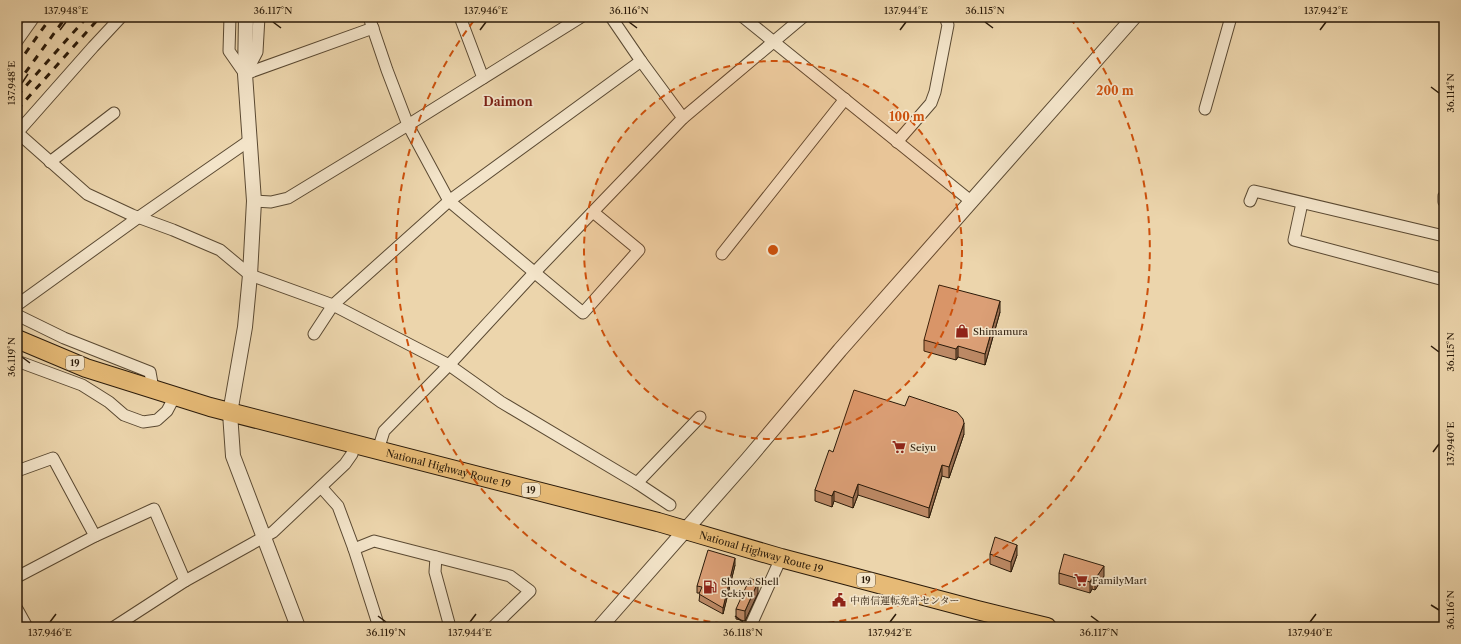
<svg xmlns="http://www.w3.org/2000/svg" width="1461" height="644" viewBox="0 0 1461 644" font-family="'Libre Caslon Text','Noto Serif JP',serif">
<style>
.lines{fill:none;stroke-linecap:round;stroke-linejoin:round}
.minor-casing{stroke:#5a4932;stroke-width:13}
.tertiary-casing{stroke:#5a4932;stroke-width:16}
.trunk-casing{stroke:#2a1a09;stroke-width:20}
.minor{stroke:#f3e4c9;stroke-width:11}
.tertiary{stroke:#f3e4c9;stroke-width:14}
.trunk{stroke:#e6ba76;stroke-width:18}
.rail{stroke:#2a1a09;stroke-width:3;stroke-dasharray:7 7;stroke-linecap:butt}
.wall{fill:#bc8965;stroke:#2a1a09}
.shaded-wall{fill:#996f53;stroke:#2a1a09}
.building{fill:#db9f76;stroke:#2a1a09}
.ticks{fill:none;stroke:#2a1a09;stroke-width:1.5}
.ring{fill:none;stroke:#cc500c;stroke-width:2;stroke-dasharray:7 5}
.labels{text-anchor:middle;stroke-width:3.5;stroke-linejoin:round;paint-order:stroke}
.shield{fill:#f3e4c9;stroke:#665743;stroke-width:1}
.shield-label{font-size:9px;font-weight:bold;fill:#2a1a09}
.poi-label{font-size:10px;fill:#2a1a09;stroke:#f3e4c9;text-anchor:start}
.street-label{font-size:10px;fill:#2a1a09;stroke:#f3e4c9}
.quarter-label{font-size:12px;font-weight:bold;fill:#7a1f14;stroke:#f3e4c9}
.centre{fill:#cc500c;stroke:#f3e4c9;stroke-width:2}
.ring-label{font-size:12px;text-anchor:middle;font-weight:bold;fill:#cc500c;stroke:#f3e4c9;stroke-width:3.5;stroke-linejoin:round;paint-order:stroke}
.neatline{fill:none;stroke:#2a1a09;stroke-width:1.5}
.ticks-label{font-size:10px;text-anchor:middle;fill:#2a1a09}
</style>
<rect width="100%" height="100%" fill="#ecd5ac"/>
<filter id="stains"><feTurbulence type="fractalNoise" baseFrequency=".005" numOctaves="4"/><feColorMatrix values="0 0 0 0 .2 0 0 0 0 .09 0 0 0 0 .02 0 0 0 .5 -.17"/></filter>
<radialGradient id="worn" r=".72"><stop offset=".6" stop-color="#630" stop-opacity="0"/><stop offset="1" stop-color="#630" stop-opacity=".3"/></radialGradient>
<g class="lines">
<!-- minor casing -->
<g class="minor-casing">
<g id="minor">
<path d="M 230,17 L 229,51 L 245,74"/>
<path d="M 369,17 L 387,70 L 408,125 L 449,201 L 583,313 L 639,250 L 593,212"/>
<path d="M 460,17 L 483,78"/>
<path d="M 611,17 L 641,61 L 683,118"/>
<path d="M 743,17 L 972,202"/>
<path d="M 17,41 L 34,17"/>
<path d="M 246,73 L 257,52 L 259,17"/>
<path d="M 245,74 L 373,28"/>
<path d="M 1205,109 L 1231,17"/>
<path d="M 17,133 L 93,47 L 121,17"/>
<path d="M 18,133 L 87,194 L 132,215 L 173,230 L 220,250 L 250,275 L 333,305 L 449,365 L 501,402 L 637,483 L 670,505"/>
<path d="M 897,142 L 931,103 L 935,92 L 948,25 L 945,17"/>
<path d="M 50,162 L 114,113"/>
<path d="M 1444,196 L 1444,202"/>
<path d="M 254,201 L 271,202 L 288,198 L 408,125 L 581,17"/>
<path d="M 1250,201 L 1254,191 L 1444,236"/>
<path d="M 1302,203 L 1294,240 L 1444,280"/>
<path d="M 722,254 L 845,99"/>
<path d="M 17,305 L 139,217 L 250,140"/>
<path d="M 17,315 L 64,338 L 150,372 L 153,389"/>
<path d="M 314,334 L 333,305 L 449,201 L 641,61"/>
<path d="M 17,361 L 82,385 L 109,402 L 124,415 L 143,422 L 157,420 L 167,411 L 175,396"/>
<path d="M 378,450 L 384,431 L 449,365 L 534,273 L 683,118 L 803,17"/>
<path d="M 17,471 L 53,458 L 95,536"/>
<path d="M 637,483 L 700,417"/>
<path d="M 321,487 L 338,506 L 354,549"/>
<path d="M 436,557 L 435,572 L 450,627"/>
<path d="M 17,577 L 95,536 L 154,509 L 185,581"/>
<path d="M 17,609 L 27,627"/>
<path d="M 114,627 L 185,581 L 273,532 L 345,464 L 352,454 L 355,444"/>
<path d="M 379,627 L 354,549 L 374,541 L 510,576 L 530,591 L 493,627"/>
<path d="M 750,627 L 781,558"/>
</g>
</g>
<!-- tertiary casing -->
<g class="tertiary-casing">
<g id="tertiary">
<path d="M 246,17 L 245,74 L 254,201 L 250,275 L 245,327 L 230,413 L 233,456 L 298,627"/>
<path d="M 600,627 L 748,459 L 840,350 L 1134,17"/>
</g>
</g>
<!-- trunk casing -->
<g class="trunk-casing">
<g id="trunk">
<path id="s1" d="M 17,339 L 86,368 L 210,407 L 658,522 L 781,558 L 977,610 L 1047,627"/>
</g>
</g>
<!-- minor -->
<use href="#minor" class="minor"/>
<!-- tertiary -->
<use href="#tertiary" class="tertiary"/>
<!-- trunk -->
<use href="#trunk" class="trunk"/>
<!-- rail -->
<g class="rail">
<path d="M 17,65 L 51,17"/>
<path d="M 17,84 L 66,17"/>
<path d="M 17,96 L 87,17"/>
<path d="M 17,110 L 100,17"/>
</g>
</g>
<!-- wall -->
<g class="wall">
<path d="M 1000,312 L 985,365 L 958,357 L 956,360 L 924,351 L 924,340 Z"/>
<path d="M 905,406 L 964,434 L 949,478 L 942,476 L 929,518 L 858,495 L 853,508 L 834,501 L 832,507 L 815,501 L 815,490 L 833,452 Z"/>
<path d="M 990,554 L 1017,555 L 1011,572 L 990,564 Z"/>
<path d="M 735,565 L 723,614 L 699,601 L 700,593 L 697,593 L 697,586 Z"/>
<path d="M 1059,573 L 1104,576 L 1095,590 L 1092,589 L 1090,593 L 1059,584 Z"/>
<path d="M 758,593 L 745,621 L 736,619 L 736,609 Z"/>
</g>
<!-- shaded-wall -->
<g class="shaded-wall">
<path d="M 1000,301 L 1000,312 L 985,365 L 985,354 Z"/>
<path d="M 958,346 L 958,357 L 956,360 L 956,349 Z"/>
<path d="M 964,423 L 964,434 L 949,478 L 949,467 Z"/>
<path d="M 942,465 L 942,476 L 929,518 L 929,508 Z"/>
<path d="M 858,484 L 858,495 L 853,508 L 853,498 Z"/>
<path d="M 834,491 L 834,501 L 832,507 L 832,496 Z"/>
<path d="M 1017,545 L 1017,555 L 1011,572 L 1011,562 Z"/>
<path d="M 735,558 L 735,565 L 723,614 L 723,608 Z"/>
<path d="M 1104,566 L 1104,576 L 1095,590 L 1095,579 Z"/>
<path d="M 1092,578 L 1092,589 L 1090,593 L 1090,582 Z"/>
<path d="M 758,582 L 758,593 L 745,621 L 745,611 Z"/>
</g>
<!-- building -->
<g class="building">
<path d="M 939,285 L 1000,301 L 985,354 L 958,346 L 956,349 L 924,340 Z"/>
<path d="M 854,390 L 905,406 L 909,396 L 957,412 L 963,419 L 964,423 L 949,467 L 942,465 L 929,508 L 858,484 L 853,498 L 834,491 L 832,496 L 815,490 L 829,450 L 833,452 Z"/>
<path d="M 995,537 L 1017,545 L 1011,562 L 990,554 Z"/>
<path d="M 708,550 L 735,558 L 723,608 L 699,594 L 702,587 L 697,586 Z"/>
<path d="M 1064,554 L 1104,566 L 1095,579 L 1092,578 L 1090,582 L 1059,573 Z"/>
<path d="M 750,578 L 758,582 L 745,611 L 736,609 Z"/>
</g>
<!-- ticks -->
<path class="ticks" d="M 273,22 L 281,28M 629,22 L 637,28M 985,22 L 993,28M 60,30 L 66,22M 480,30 L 486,22M 900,30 L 906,22M 1320,30 L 1326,22M 22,83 L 28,74M 1431,87 L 1439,93M 1431,346 L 1439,352M 22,357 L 30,363M 1433,452 L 1439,444M 1431,605 L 1439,610M 378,616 L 386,622M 735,616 L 743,622M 1091,616 L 1099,622M 50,622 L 56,614M 470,622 L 476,614M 890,622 L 896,614M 1310,622 L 1316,614"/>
<!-- distance rings -->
<circle cx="773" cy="250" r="189" fill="#cc500c" fill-opacity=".12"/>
<g class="ring">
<circle cx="773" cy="250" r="189"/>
<path d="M770 627A377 377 0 0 1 476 18M1070 18A377 377 0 0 1 776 627"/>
</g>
<!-- icons -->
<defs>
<g id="shop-bare" transform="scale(1.08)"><path d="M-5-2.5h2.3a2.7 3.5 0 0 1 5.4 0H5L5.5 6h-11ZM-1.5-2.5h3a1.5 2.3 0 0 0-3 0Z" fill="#8f2418" stroke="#f3e4c9" stroke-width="2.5" paint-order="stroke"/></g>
<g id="supermarket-bare" transform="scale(1.08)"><path d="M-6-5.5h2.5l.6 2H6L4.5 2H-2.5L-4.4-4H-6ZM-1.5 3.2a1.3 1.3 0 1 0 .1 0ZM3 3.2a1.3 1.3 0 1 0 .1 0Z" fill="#8f2418" stroke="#f3e4c9" stroke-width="2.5" paint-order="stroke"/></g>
<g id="fuel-bare" transform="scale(1.08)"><path d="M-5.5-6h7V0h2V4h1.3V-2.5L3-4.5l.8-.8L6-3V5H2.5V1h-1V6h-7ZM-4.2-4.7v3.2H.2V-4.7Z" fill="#8f2418" stroke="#f3e4c9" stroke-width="2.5" paint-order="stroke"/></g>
<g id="civic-bare" transform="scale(1.08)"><path d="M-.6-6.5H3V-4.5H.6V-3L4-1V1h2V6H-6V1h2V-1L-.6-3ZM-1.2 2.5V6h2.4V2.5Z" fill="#8f2418" stroke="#f3e4c9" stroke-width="2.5" paint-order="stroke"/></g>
</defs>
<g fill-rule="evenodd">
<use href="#shop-bare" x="962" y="331"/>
<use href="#supermarket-bare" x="899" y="447"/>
<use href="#supermarket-bare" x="1081" y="580"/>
<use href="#fuel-bare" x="710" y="587"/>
<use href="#civic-bare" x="839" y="600"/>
</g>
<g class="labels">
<!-- shield labels -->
<g class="shield">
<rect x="66" y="356" width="18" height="14" rx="3"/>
<rect x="522" y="483" width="18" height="14" rx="3"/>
<rect x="857" y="573" width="18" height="14" rx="3"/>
</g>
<g class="shield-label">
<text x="75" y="366">19</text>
<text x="531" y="493">19</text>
<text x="866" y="583">19</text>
</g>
<!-- poi labels -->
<g class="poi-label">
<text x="973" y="335">Shimamura</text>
<text x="910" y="451">Seiyu</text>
<text x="1092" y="584">FamilyMart</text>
<text x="721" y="585">Showa Shell<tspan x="721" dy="12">Sekiyu</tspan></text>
<text x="850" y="604">中南信運転免許センター</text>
</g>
<!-- street labels -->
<g class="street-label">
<text dy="4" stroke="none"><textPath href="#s1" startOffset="451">National Highway Route 19</textPath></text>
<text dy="4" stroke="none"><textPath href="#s1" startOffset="775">National Highway Route 19</textPath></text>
</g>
<!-- quarter labels -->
<g class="quarter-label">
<text x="508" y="106">Daimon</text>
</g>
</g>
<circle cx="773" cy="250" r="6" class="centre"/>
<g class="ring-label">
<text x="1115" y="95">200 m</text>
<text x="907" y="121">100 m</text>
</g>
<!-- margin -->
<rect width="1461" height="644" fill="none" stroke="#ecd5ac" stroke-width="44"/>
<rect x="22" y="22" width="1417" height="600" class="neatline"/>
<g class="ticks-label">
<text x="66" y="14">137.948°E</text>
<text x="273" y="14">36.117°N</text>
<text x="486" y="14">137.946°E</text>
<text x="629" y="14">36.116°N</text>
<text x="906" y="14">137.944°E</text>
<text x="985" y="14">36.115°N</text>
<text x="1326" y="14">137.942°E</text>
<text transform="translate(11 83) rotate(-90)" y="4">137.948°E</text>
<text transform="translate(1450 93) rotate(-90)" y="4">36.114°N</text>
<text transform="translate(1450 352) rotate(-90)" y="4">36.115°N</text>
<text transform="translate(11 357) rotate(-90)" y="4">36.119°N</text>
<text transform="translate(1450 444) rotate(-90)" y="4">137.940°E</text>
<text transform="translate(1450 610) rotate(-90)" y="4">36.116°N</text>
<text x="50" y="636">137.946°E</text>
<text x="386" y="636">36.119°N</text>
<text x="470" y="636">137.944°E</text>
<text x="743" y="636">36.118°N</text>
<text x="890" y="636">137.942°E</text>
<text x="1099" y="636">36.117°N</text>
<text x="1310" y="636">137.940°E</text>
</g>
<rect width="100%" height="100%" filter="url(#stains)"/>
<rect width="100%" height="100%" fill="url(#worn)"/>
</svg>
